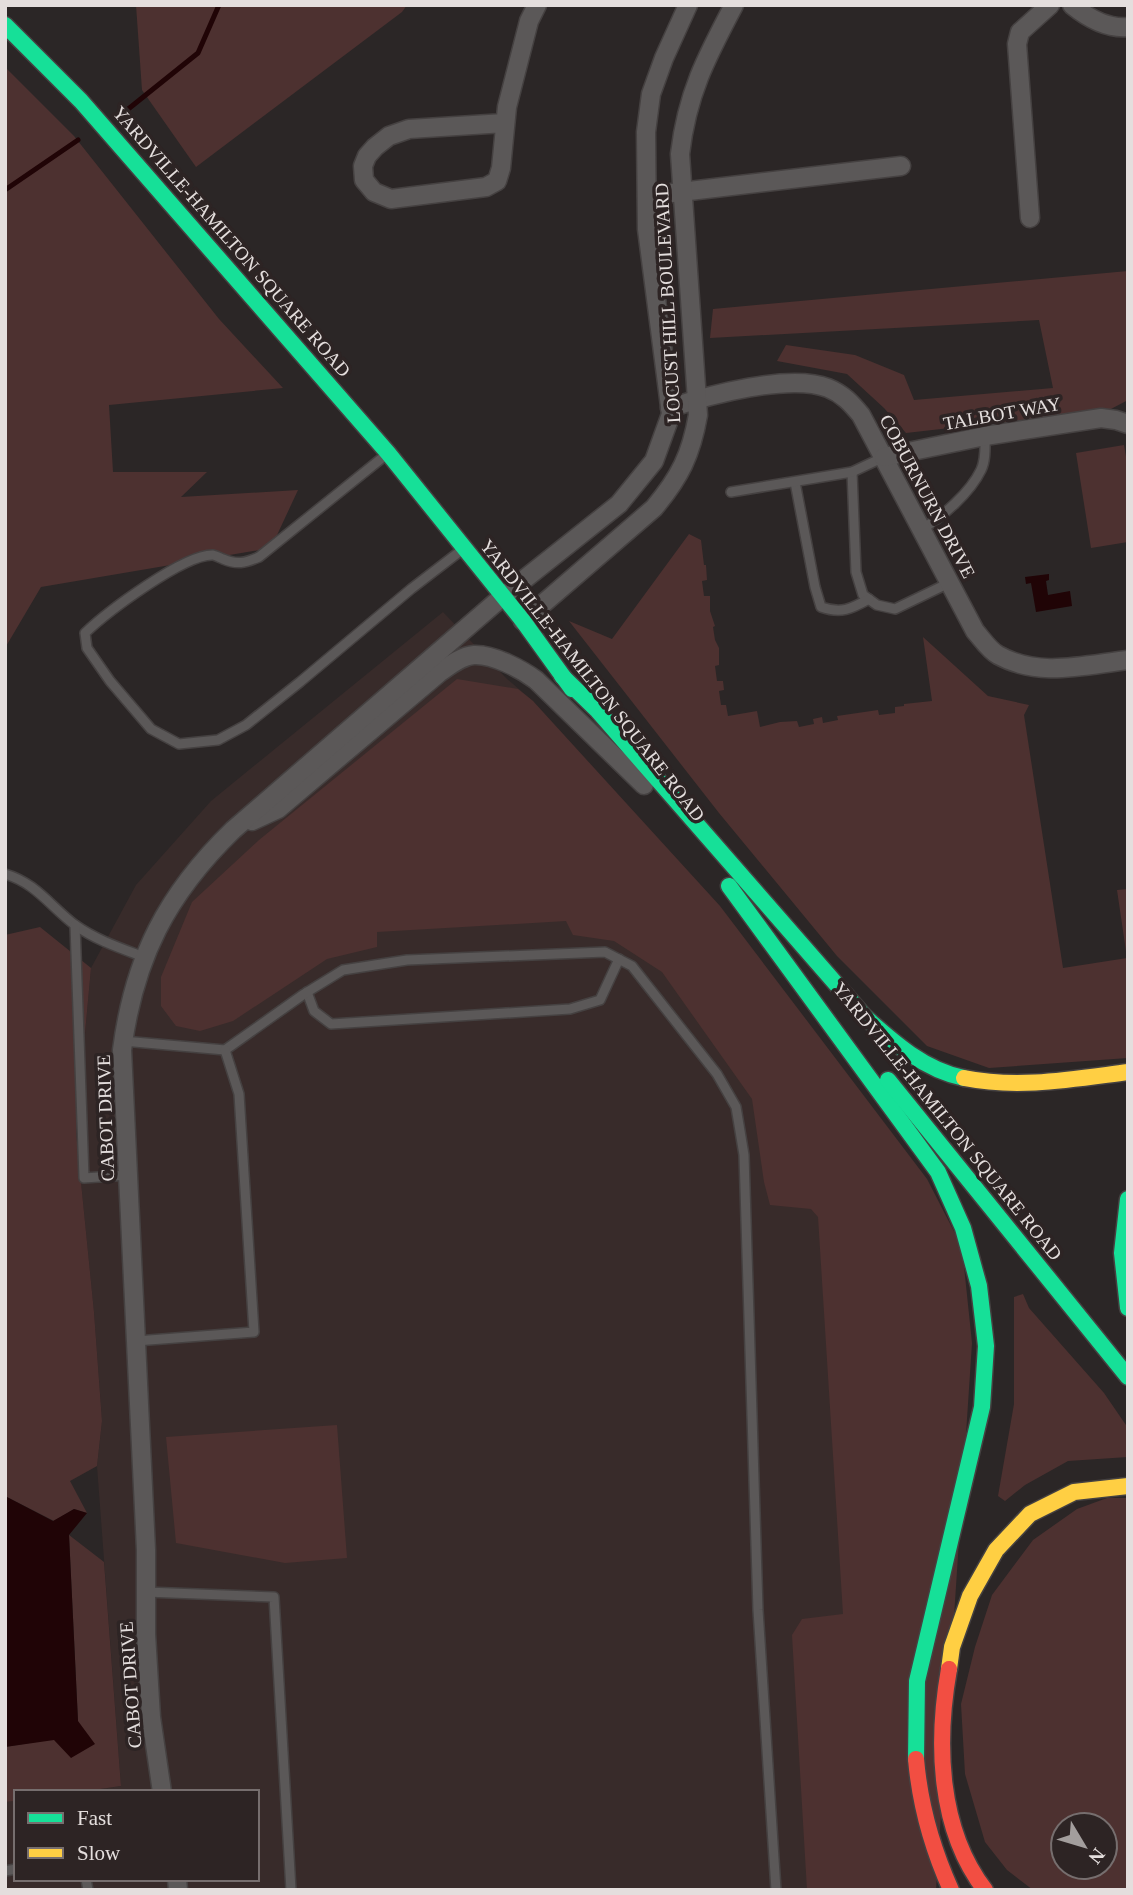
<svg xmlns="http://www.w3.org/2000/svg" width="1133" height="1895" viewBox="0 0 1133 1895" font-family="Georgia,serif">
<style>
.built{fill:#382b2a}
.green{fill:#4d3130;fill-rule:evenodd}
.water{fill:#200406}
.lines{fill:none;stroke-linecap:round;stroke-linejoin:round}
.stream{stroke:#200406;stroke-width:5}
.lane-casing{stroke:#454141;stroke-width:12}
.street-casing{stroke:#454141;stroke-width:21}
.fast-casing{stroke:#454141;stroke-width:19}
.slow-casing{stroke:#454141;stroke-width:19}
.jam-casing{stroke:#454141;stroke-width:19}
.lane{stroke:#5b5858;stroke-width:9}
.street{stroke:#5b5858;stroke-width:18}
.fast{stroke:#16e098;stroke-width:16}
.slow{stroke:#ffcf43;stroke-width:16}
.jam{stroke:#f24e42;stroke-width:16}
.labels{text-anchor:middle;stroke-width:7;stroke-linejoin:round;paint-order:stroke}
.street-label{font-size:19px;fill:#e4dedd;stroke:#2d2424}
</style>
<rect width="100%" height="100%" fill="#2b2626"/>
<!-- built -->
<path class="built" d="M 443,612 L 507,679 L 533,701 L 907,1269 L 862,1890 L 5,1890 L 5,1802 L 16,1801 L 16,1879 L 257,1879 L 257,1792 L 80,1792 L 121,1786 L 97,1466 L 102,1421 L 94,1312 L 76,1132 L 91,968 L 136,885 L 211,801 Z"/>
<!-- green -->
<g class="green">
<path d="M 136,5 L 407,5 L 402,12 L 196,167 L 142,90 Z"/>
<path d="M 5,67 L 74,136 L 219,319 L 283,388 L 109,405 L 113,472 L 207,472 L 181,497 L 298,490 L 271,548 L 41,587 L 5,648 Z"/>
<path d="M 1128,271 L 1128,400 L 1109,410 L 906,433 L 884,408 L 847,374 L 777,361 L 786,345 L 855,355 L 904,375 L 914,400 L 1053,388 L 1039,320 L 710,338 L 713,309 Z"/>
<path d="M 1124,445 L 1128,468 L 1128,542 L 1091,548 L 1076,453 Z"/>
<path d="M 689,534 L 701,540 L 704,565 L 706,565 L 707,580 L 702,581 L 704,596 L 710,596 L 710,611 L 715,626 L 713,627 L 715,640 L 719,648 L 719,665 L 715,666 L 717,681 L 723,681 L 724,690 L 719,691 L 721,705 L 726,705 L 728,716 L 757,711 L 760,727 L 780,722 L 797,721 L 799,727 L 814,724 L 813,719 L 822,717 L 823,723 L 838,720 L 837,716 L 878,710 L 879,715 L 895,713 L 895,707 L 904,706 L 904,704 L 932,701 L 923,637 L 988,696 L 1029,705 L 1024,715 L 1063,968 L 1127,958 L 1117,890 L 1128,889 L 1128,1058 L 989,1068 L 927,1046 L 837,956 L 719,813 L 569,621 L 612,639 Z"/>
<path d="M 457,679 L 518,689 L 533,701 L 720,906 L 927,1179 L 962,1247 L 972,1343 L 936,1890 L 807,1890 L 792,1635 L 802,1619 L 843,1614 L 818,1217 L 811,1209 L 770,1205 L 764,1182 L 752,1099 L 662,972 L 614,941 L 573,935 L 566,921 L 377,932 L 377,947 L 327,959 L 233,1021 L 200,1031 L 176,1026 L 161,1006 L 161,977 L 192,902 L 259,840 Z"/>
<path d="M 40,927 L 91,968 L 76,1132 L 94,1312 L 102,1421 L 97,1466 L 70,1481 L 87,1513 L 74,1509 L 54,1521 L 5,1496 L 5,935 Z"/>
<path d="M 1023,1294 L 1029,1308 L 1104,1393 L 1128,1428 L 1128,1457 L 1068,1461 L 1025,1485 L 1005,1501 L 998,1496 L 1014,1404 L 1014,1297 Z"/>
<path d="M 337,1425 L 347,1558 L 285,1563 L 176,1543 L 166,1437 Z"/>
<path d="M 1107,1498 L 1128,1498 L 1128,1890 L 1033,1890 L 1007,1870 L 985,1842 L 965,1774 L 961,1704 L 975,1647 L 992,1595 L 1033,1540 L 1077,1509 ZM 1063,1825 L 1105,1825 L 1105,1867 L 1063,1867 Z"/>
<path d="M 69,1535 L 104,1562 L 121,1786 L 80,1792 L 16,1792 L 16,1801 L 5,1802 L 5,1747 L 54,1739 L 78,1721 Z"/>
</g>
<!-- water -->
<g class="water">
<path d="M 1049,574 L 1049,580 L 1046,581 L 1048,595 L 1070,591 L 1072,606 L 1036,612 L 1031,583 L 1026,584 L 1025,577 Z"/>
<path d="M 5,1496 L 53,1521 L 74,1509 L 87,1513 L 69,1535 L 78,1721 L 95,1744 L 71,1758 L 54,1740 L 5,1747 Z"/>
</g>
<g class="lines">
<!-- stream -->
<g class="stream">
<path d="M 127,110 L 198,53 L 219,5"/>
<path d="M 5,190 L 78,140"/>
</g>
<!-- lane casing -->
<g class="lane-casing">
<g id="lane">
<path d="M 387,454 L 259,557 C 245,563 237,565 223,559 C 220,558 217,556 213,555 C 184,554 107,612 85,633 L 87,648 L 110,681 L 151,729 L 179,744 L 218,740 L 246,725 L 300,682 L 411,589 L 463,549"/>
<path d="M 852,472 L 856,572 L 863,595 L 877,605 L 895,609 L 949,583"/>
<path d="M 795,482 L 815,587 L 821,607 C 841,614 851,609 869,599"/>
<path d="M 731,492 L 852,472 L 884,457"/>
<path d="M 921,530 C 943,516 970,493 981,470 C 986,460 985,447 985,436"/>
<path d="M 5,874 C 36,883 50,906 75,925 C 96,940 120,948 144,957"/>
<path d="M 75,925 L 84,1178 L 128,1175"/>
<path d="M 307,992 L 314,1011 L 331,1024 L 570,1009 L 600,1000 L 619,959"/>
<path d="M 123,1041 L 225,1050 L 304,994 L 343,970 L 407,960 L 605,952 L 632,966 L 717,1074 L 736,1107 L 744,1155 L 758,1610 L 776,1890"/>
<path d="M 136,1341 L 254,1332 L 239,1094 L 225,1050"/>
<path d="M 146,1592 L 274,1597 L 291,1890"/>
<path d="M 5,1871 L 16,1869"/>
<path d="M 86,1879 L 88,1890"/>
</g>
</g>
<!-- street casing -->
<g class="street-casing">
<g id="street">
<path d="M 1072,5 C 1088,18 1107,29 1128,27"/>
<path d="M 505,123 L 409,129 L 389,136 L 375,147 L 367,156 L 363,166 L 364,180 L 374,192 L 391,199 L 486,187 L 497,181 L 501,168 L 507,107 L 529,21 L 537,5"/>
<path d="M 647,196 L 901,166"/>
<path d="M 1030,218 L 1017,44 L 1020,32 L 1050,5"/>
<path d="M 670,408 C 709,395 790,373 828,388 C 843,394 851,403 861,415 L 975,631 C 982,639 989,650 998,655 C 1039,678 1084,665 1128,660"/>
<path d="M 884,457 L 985,436 L 1101,418 L 1116,420 L 1128,424"/>
<path d="M 523,621 L 654,508 C 680,477 691,455 698,415 L 680,154 C 687,94 706,58 734,5"/>
<path d="M 252,821 L 278,809 L 439,673 C 449,666 461,656 474,655 C 493,654 521,669 536,680 L 644,785"/>
<path d="M 162,1792 L 151,1717 L 146,1634 L 146,1550 L 122,1050 C 134,958 167,894 233,830 L 502,597 L 619,504 L 654,461 L 671,414 L 647,229 L 646,132 L 651,94 L 664,58 L 688,5"/>
<path d="M 177,1879 L 178,1890"/>
</g>
</g>
<!-- fast casing -->
<g class="fast-casing">
<g id="fast">
<path d="M 5,25 L 81,101 L 388,453 L 523,621 L 572,689"/>
<path d="M 562,676 L 597,710 L 864,1016 C 893,1042 924,1070 964,1078"/>
<path d="M 729,886 L 938,1172 L 963,1228 L 979,1286 L 986,1346 L 982,1407 L 917,1681 L 916,1759"/>
<path d="M 888,1080 L 1128,1377"/>
<path d="M 1128,1199 L 1122,1253 L 1128,1308"/>
</g>
</g>
<!-- slow casing -->
<g class="slow-casing">
<g id="slow">
<path d="M 964,1078 C 1019,1089 1073,1079 1128,1072"/>
<path d="M 949,1669 L 952,1647 L 970,1596 L 996,1550 L 1030,1514 L 1074,1492 L 1128,1486"/>
</g>
</g>
<!-- jam casing -->
<g class="jam-casing">
<g id="jam">
<path d="M 949,1669 C 936,1742 938,1829 985,1890"/>
<path d="M 916,1759 C 920,1805 932,1848 951,1890"/>
</g>
</g>
<!-- lane -->
<use href="#lane" class="lane"/>
<!-- street -->
<use href="#street" class="street"/>
<!-- fast -->
<use href="#fast" class="fast"/>
<!-- slow -->
<use href="#slow" class="slow"/>
<!-- jam -->
<use href="#jam" class="jam"/>
</g>
<g class="labels">
<!-- street labels -->
<g class="street-label">
<text transform="translate(232 241) rotate(49)" y="7">YARDVILLE-HAMILTON SQUARE ROAD</text>
<text transform="translate(667 303) rotate(-93)" y="7">LOCUST HILL BOULEVARD</text>
<text transform="translate(1002 413) rotate(-10)" y="7">TALBOT WAY</text>
<text transform="translate(928 496) rotate(62)" y="7">COBURNURN DRIVE</text>
<text transform="translate(593 680) rotate(52)" y="7">YARDVILLE-HAMILTON SQUARE ROAD</text>
<text transform="translate(105 1118) rotate(-92)" y="7">CABOT DRIVE</text>
<text transform="translate(948 1121) rotate(51)" y="7">YARDVILLE-HAMILTON SQUARE ROAD</text>
<text transform="translate(130 1685) rotate(-94)" y="7">CABOT DRIVE</text>
</g>
</g>
<!-- border -->
<rect width="1133" height="1895" fill="none" stroke="#e4dedd" stroke-width="14"/>
<!-- legend -->
<rect x="14" y="1790" width="245" height="91" fill="#2d2424" stroke="#766e6e" stroke-width="2"/>
<rect x="28" y="1813" width="35" height="10" fill="#16e098" stroke="#766e6e" stroke-width="2"/>
<text x="77" y="1825" font-size="21" fill="#e4dedd">Fast</text>
<rect x="28" y="1848" width="35" height="10" fill="#ffcf43" stroke="#766e6e" stroke-width="2"/>
<text x="77" y="1860" font-size="21" fill="#e4dedd">Slow</text>
<!-- north arrow -->
<g transform="translate(1084 1846) rotate(128)"><circle r="33" fill="#2d2424" stroke="#766e6e" stroke-width="2"/>
<path d="M0-5L12 26L0 18L-12 26Z" fill="#a39e9d"/>
<text y="-10" font-size="19" font-weight="bold" text-anchor="middle" fill="#e4dedd">N</text>
</g>
</svg>
